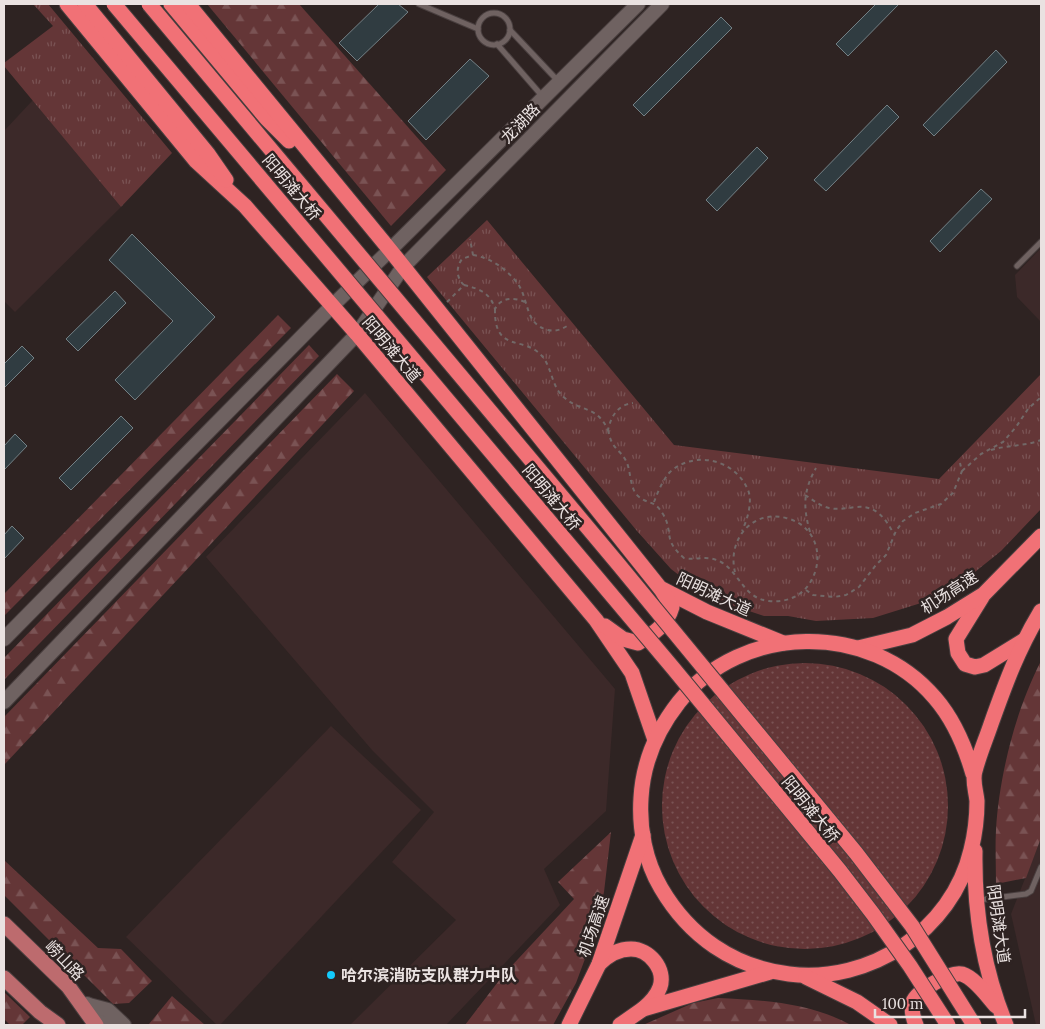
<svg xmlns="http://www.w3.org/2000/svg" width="1045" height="1029" viewBox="0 0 1045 1029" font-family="Lora,'Noto Sans SC',serif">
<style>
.built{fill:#3c2929}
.grass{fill:url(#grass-dots)}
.forest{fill:url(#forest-firs)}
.park{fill:url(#park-tufts)}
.building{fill:#303c41;stroke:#738085}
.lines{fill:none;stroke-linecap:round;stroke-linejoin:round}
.lane-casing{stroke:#493f3f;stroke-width:7}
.secondary-casing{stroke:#493f3f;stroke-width:16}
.primary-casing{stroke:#493f3f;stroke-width:17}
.highway-casing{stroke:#493f3f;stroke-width:17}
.path{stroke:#726867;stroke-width:2;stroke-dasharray:4 4;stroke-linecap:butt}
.lane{stroke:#6f6261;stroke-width:5}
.secondary{stroke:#6f6261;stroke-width:14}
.primary{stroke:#bd6b6e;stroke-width:15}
.highway{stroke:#f17176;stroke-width:15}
.highway-bridge-casing{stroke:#493f3f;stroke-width:17;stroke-linecap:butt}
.highway-bridge{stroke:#f17176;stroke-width:15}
.poi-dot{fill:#13cafb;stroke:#2e2322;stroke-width:2}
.labels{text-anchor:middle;stroke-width:5;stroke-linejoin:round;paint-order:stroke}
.street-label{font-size:16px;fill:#eae2e1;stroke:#2e2322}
.poi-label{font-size:16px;font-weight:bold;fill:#eae2e1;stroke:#2e2322;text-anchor:start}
</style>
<defs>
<pattern id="grass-dots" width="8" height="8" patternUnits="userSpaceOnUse" patternTransform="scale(1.25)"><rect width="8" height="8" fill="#643637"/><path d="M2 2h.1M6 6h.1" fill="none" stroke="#7a5354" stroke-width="1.8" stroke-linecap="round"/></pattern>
<pattern id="forest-firs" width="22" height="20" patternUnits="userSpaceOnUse" patternTransform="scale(1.25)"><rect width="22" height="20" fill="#643637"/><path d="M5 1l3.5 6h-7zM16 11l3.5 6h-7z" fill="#7a5354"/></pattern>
<pattern id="park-tufts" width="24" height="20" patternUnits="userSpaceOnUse" patternTransform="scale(1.25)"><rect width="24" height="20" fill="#643637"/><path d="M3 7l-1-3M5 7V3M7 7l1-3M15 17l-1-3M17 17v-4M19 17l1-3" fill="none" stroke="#7a5354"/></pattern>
</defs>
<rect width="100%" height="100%" fill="#2e2322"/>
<!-- built -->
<g class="built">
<path d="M 33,100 L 121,207 L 15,312 L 4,301 L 4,131 Z"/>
<path d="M 1041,248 L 1041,322 L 1017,297 L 1015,275 Z"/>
<path d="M 365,393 L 615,689 L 606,811 L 544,869 L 560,905 L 446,1025 L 350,1025 L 456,920 L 392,862 L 434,812 L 372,750 L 206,557 Z"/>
<path d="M 331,726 L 421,810 L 220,1025 L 217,1025 L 126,937 Z"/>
<path d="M 1041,838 L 1041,1025 L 1036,1025 L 1011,914 Z"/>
</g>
<!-- grass -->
<circle class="grass" cx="805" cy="806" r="143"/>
<!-- forest -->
<g class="forest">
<path d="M 207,4 L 299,4 L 446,170 L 391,226 Z"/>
<path d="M 278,315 L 291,328 L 4,616 L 4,594 Z"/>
<path d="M 309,345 L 319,356 L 4,680 L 4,658 Z"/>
<path d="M 337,374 L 354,391 L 4,765 L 4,717 Z"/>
<path d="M 1041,661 L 1041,838 L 1026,878 L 996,884 C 996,866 995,848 996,830 C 999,776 1016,709 1041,661 Z"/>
<path d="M 611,832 L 604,892 L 592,940 L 576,983 L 553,1025 L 465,1025 L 504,974 L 574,899 L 558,882 Z"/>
<path d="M 4,860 L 98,948 L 121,949 L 152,981 L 129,1003 L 113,1004 L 4,895 Z"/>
<path d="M 4,992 L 30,1017 L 22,1025 L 10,1025 L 4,1019 Z"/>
<path d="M 172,996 L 205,1025 L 151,1025 L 149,1024 Z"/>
<path d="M 718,998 C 764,1000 811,1003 851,1025 L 643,1025 L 693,1003 Z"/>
</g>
<!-- park -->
<g class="park">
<path d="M 33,4 L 48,4 L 172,153 L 121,207 L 4,66 L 4,63 L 53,26 Z"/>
<path d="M 487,220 L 674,445 L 939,479 L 1041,374 L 1041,509 L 1001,551 L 960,584 L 921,603 L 873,618 L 816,621 L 788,616 L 764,616 L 731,605 L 701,592 L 671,569 L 637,531 L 427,277 Z"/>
</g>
<!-- building -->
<g class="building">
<path d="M 379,4 L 398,4 L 408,12 L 357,61 L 339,43 Z"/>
<path d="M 876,4 L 899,4 L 848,56 L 836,44 Z"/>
<path d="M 721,17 L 732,28 L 644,116 L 633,105 Z"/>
<path d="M 996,50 L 1007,62 L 934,136 L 923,125 Z"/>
<path d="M 470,59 L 489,76 L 426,140 L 408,121 Z"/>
<path d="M 887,105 L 899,117 L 826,191 L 814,180 Z"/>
<path d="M 757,147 L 768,158 L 717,211 L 706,200 Z"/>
<path d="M 981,189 L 992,199 L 940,252 L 930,241 Z"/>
<path d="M 132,234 L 215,317 L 135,400 L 115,380 L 173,321 L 109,260 Z"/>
<path d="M 115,291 L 126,303 L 78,351 L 66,339 Z"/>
<path d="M 22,346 L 34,358 L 4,388 L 4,364 Z"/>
<path d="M 121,416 L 133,428 L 71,490 L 59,478 Z"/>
<path d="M 15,434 L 27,446 L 4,470 L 4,446 Z"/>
<path d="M 12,526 L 24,538 L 4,559 L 4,535 Z"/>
</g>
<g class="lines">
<!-- lane casing -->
<g class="lane-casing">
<g id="lane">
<path d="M 419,4 L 478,29"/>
<circle cx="494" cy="29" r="16"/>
<path d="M 510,30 L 559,82"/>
<path d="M 497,44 L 543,97"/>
<path d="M 1017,266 L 1041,242"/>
<path d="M 979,900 L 1026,894 L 1031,891 L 1041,867"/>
</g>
</g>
<!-- secondary casing -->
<g class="secondary-casing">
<g id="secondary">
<path d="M 4,639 L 332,306 L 390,250 L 638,4"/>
<path d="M 4,702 L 357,334 L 403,267 L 662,4"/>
<path d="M 87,1004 L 108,1025"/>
<path d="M 89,1005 L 108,1010 L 124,1025"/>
</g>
</g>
<!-- primary casing -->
<g class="primary-casing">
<g id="primary">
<path d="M 4,924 L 68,986 L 96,1025"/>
<path d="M 4,978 L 40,1012 L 58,1025"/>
</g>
</g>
<!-- highway casing -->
<g class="highway-casing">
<g id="highway">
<path d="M 67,4 L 196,161 L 245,206 L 357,334 L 596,620 L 632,673 L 655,740"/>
<path d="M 85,4 L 208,154 L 226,180"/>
<path d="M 171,4 L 267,119 L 289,141"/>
<path d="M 188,4 L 390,250 L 660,588 L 707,612 L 783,643"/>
<path d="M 982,597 L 956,639 L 958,653 L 965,664 L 975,667 L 984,665 L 1023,641"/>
<path d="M 605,626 L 623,639 L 638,643 C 653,634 667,625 672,607 L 661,589"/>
<path d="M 858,648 L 912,635 L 947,617 L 984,594 L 1041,536"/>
<path d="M 973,774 C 965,746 954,720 935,698 C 870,621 742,623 679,702 C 657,730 643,762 641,798 C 639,828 645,861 661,888 C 689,936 733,967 789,974 C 869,984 952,931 971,850 C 975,834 977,818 977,801 C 976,791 972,780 975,771 C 979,755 986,739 991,724 C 1006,682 1018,649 1041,611"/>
<path d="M 975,851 C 974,911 983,969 1006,1025"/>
<path d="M 599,964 C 608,955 618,949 631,949 C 649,949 666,969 660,987 C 657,996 650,1003 643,1009"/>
<path d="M 806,977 L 857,1002 L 890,1025"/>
<path d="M 569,1025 L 599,964 L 643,835"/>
<path d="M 620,1025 L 643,1009 L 770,972"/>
<path d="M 916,1025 C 913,1018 911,1010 913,1002 C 917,991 950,971 962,974 C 975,978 987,996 996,1006"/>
</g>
</g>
<!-- path -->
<g class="path">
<path d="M 473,255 C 491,258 507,269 518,284 C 529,300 525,325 548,330 C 556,332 563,329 570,324"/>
<path d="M 464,285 C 479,289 490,292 495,309 C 501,297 514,297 525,302"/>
<path d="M 447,302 L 464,285 C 456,278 456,267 462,259 L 473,255 L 470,239"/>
<path d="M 495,309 C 494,354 524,335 542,356 C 553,369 551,388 566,399 C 582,412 597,406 608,430 C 611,417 617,405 633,403"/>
<path d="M 608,430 C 612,451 621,449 627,463 C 631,473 630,489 638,496 C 648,505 654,499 663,514 C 674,533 662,539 684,558 C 697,561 706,554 721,562 C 739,572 744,599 769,601 C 786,603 803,596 811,581 C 825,557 816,525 786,518 C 752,509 727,540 735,572"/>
<path d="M 991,450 C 1008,445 1026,446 1041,440"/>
<path d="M 962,471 L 981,454 L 1003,442 L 1016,427 L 1028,409 L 1041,397"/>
<path d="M 805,495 C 813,500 820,506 829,508 C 838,510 847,508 856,507 C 876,505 885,518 894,534"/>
<path d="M 654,502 C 658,492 662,481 670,472 C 694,450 735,459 748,490 C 753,502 747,520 742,531"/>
<path d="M 810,532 C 803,507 803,491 816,468"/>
<path d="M 806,590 L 813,595 L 834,597 L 846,595 L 859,587 L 876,565 L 886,555 L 896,531 L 903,521 L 915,513 L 941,504 L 953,493 L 962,471 L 960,463"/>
</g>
<!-- lane -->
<use href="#lane" class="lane"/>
<!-- secondary -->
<use href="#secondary" class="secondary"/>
<!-- primary -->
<use href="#primary" class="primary"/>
<!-- highway -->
<use href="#highway" class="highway"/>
<!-- highway-bridge casing -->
<g class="highway-bridge-casing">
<g id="highway-bridge">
<path d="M 114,4 L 673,668 L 840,871 L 873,914 L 910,966 L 948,1025"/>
<path d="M 149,4 L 619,565 L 856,853 L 912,926 L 974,1025"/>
</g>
</g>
<!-- highway-bridge -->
<use href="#highway-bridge" class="highway-bridge"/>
</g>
<!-- markers -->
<circle class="poi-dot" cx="331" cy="975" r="5"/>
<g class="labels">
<!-- street labels -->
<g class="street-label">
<text transform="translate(520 123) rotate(-46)" y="6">龙湖路</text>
<text transform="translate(292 187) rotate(50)" y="6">阳明滩大桥</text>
<text transform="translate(392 349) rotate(50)" y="6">阳明滩大道</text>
<text transform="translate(552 497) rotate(50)" y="6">阳明滩大桥</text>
<text transform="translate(949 592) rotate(-33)" y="6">机场高速</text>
<text transform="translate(714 594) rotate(25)" y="6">阳明滩大道</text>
<text transform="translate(811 809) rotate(51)" y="6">阳明滩大桥</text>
<text transform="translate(999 924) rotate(82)" y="6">阳明滩大道</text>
<text transform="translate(593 926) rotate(-71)" y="6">机场高速</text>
<text transform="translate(65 960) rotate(46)" y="6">崂山路</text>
</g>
<!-- poi labels -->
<g class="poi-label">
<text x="341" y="981">哈尔滨消防支队群力中队</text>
</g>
</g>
<!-- border -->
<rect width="1045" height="1029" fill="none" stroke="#eae2e1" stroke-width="10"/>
<!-- scale -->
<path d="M875 1009v8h150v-8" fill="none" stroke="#eae2e1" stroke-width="2.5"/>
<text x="882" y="1009" font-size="15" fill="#eae2e1" stroke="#2e2322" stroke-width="4" paint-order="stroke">100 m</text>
</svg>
